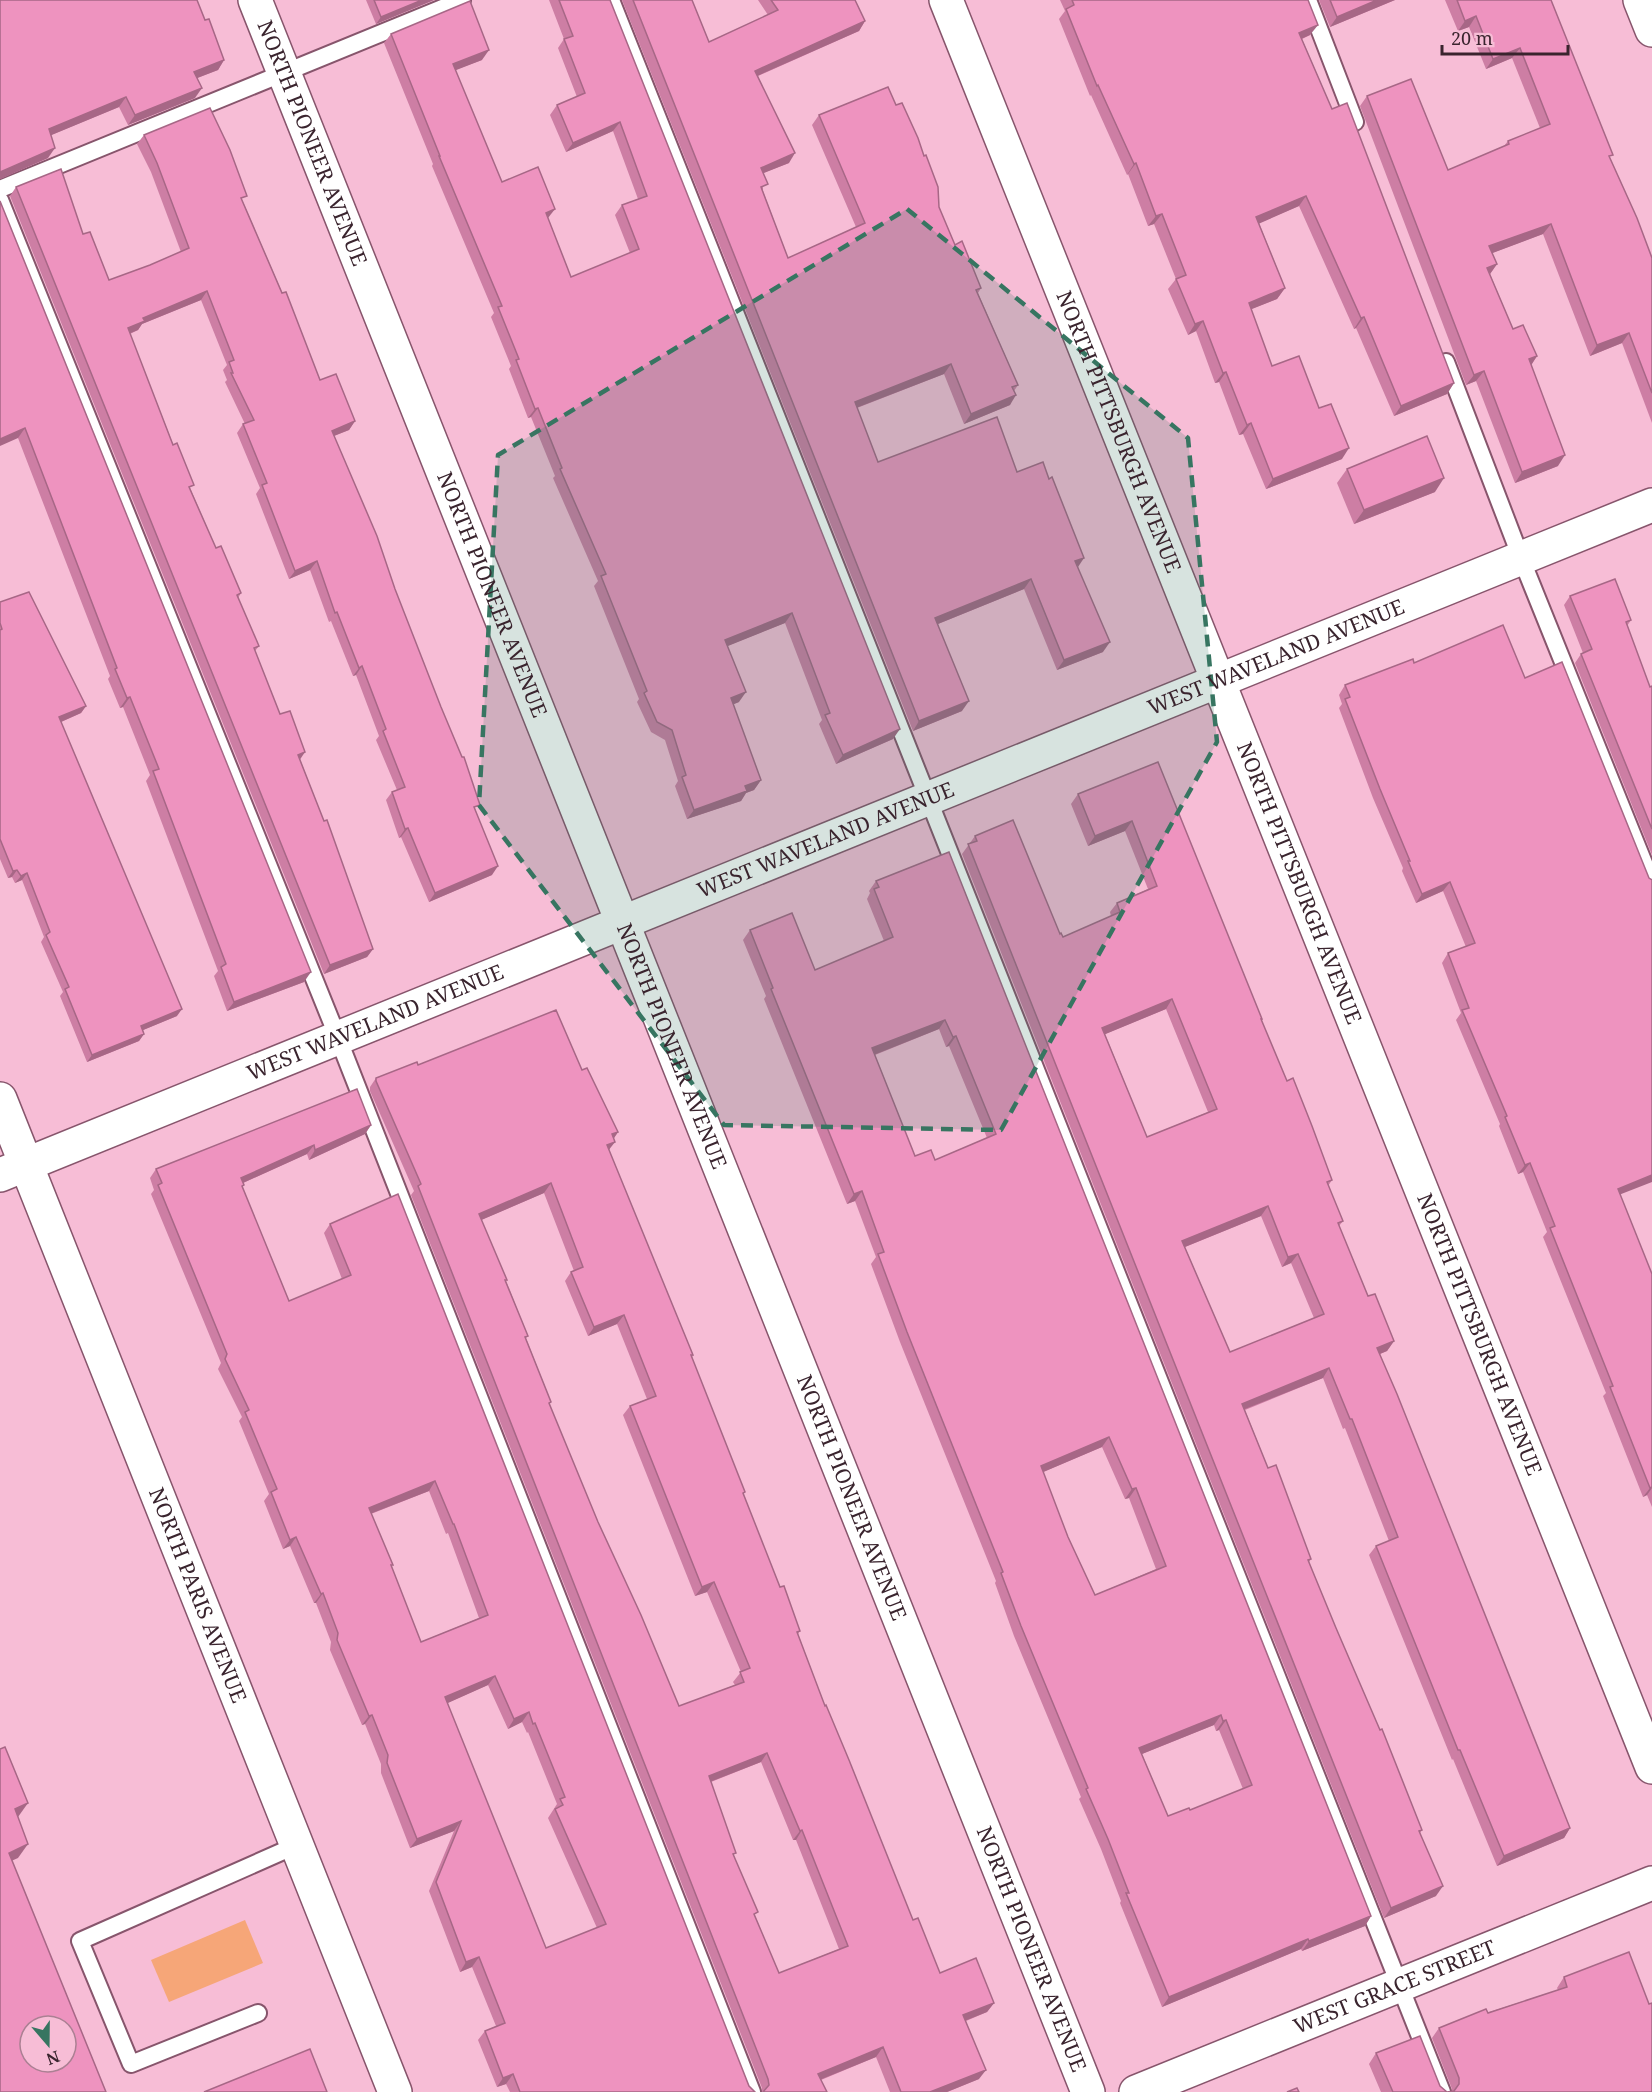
<svg xmlns="http://www.w3.org/2000/svg" width="1652" height="2092" viewBox="0 0 1652 2092" font-family="'Noto Serif',serif">
<style>
.green{fill:#f6a678}
.lines{fill:none;stroke-linecap:round;stroke-linejoin:round}
.service-casing{stroke:#87556c;stroke-width:20}
.minor-casing{stroke:#87556c;stroke-width:36}
.service{stroke:#fff;stroke-width:16}
.minor{stroke:#fff;stroke-width:33}
.wall{fill:#cd7ea4;fill-rule:evenodd}
.shaded-wall{fill:#a76786}
.building{fill:#ee93bf;stroke:#a76786;stroke-width:1.5;fill-rule:evenodd}
.marked{fill:#377561;fill-opacity:0.2;stroke:#377561;stroke-width:4.5;stroke-dasharray:12 8;stroke-linejoin:round}
.labels{text-anchor:middle;stroke-width:5;stroke-linejoin:round;paint-order:stroke}
.street-label{font-size:21px;fill:#3a242e;stroke:#f7bdd6}
</style>
<rect width="100%" height="100%" fill="#f7bdd6"/>
<!-- green -->
<path class="green" d="M 245,1920 L 263,1963 L 169,2002 L 151,1960 Z"/>
<g class="lines">
<!-- service casing -->
<g class="service-casing">
<g id="service">
<path d="M 611,0 L 1442,2092"/>
<path d="M 1308,0 L 1355,122"/>
<path d="M 0,189 L 462,0"/>
<path d="M 0,200 L 338,1038 L 752,2092"/>
<path d="M 1446,362 L 1521,558 L 1652,883"/>
<path d="M 258,2013 L 131,2064 L 80,1941 L 297,1845"/>
</g>
</g>
<!-- minor casing -->
<g class="minor-casing">
<g id="minor">
<path id="s1" d="M 255,0 L 1088,2092"/>
<path id="s2" d="M 946,0 L 1652,1767"/>
<path d="M 1640,0 L 1652,30"/>
<path id="s3" d="M 0,1099 L 395,2092"/>
<path id="s4" d="M 0,1175 L 1652,505"/>
<path id="s5" d="M 1136,2092 L 1652,1883"/>
</g>
</g>
<!-- service -->
<use href="#service" class="service"/>
<!-- minor -->
<use href="#minor" class="minor"/>
</g>
<!-- wall -->
<g class="wall">
<path d="M 0,0 L 205,20 L 224,60 L 218,70 L 197,78 L 195,98 L 128,125 L 119,107 L 51,135 L 48,158 L 0,179 Z"/>
<path d="M 366,0 L 434,0 L 376,24 Z"/>
<path d="M 549,0 L 610,0 L 893,739 L 836,764 L 819,724 L 822,720 L 785,623 L 727,646 L 739,702 L 733,704 L 761,780 L 754,790 L 746,793 L 741,801 L 687,819 L 675,786 L 678,781 L 665,740 L 651,732 L 637,702 L 639,699 L 594,586 L 598,581 L 553,478 L 555,476 L 531,417 L 528,418 L 509,369 L 511,366 L 491,317 L 494,313 L 432,166 L 433,164 L 384,43 L 391,34 L 482,60 L 455,70 L 502,182 L 548,218 L 571,277 L 630,253 L 615,215 L 622,205 L 638,199 L 613,131 L 566,152 L 550,115 L 557,105 L 577,97 L 558,48 L 564,39 Z"/>
<path d="M 622,0 L 692,0 L 709,42 L 768,15 L 758,0 L 855,0 L 865,21 L 859,31 L 758,76 L 789,163 L 763,173 L 763,191 L 788,258 L 856,227 L 812,125 L 819,115 L 939,207 L 955,245 L 981,288 L 978,293 L 1018,385 L 1014,391 L 1010,405 L 964,424 L 944,374 L 857,408 L 878,462 L 1017,472 L 1078,567 L 1103,652 L 1057,670 L 1024,589 L 938,624 L 962,711 L 913,731 Z"/>
<path d="M 1060,0 L 1308,0 L 1310,35 L 1302,39 L 1332,109 L 1454,383 L 1447,394 L 1394,416 L 1356,328 L 1354,329 L 1299,206 L 1259,223 L 1285,288 L 1277,299 L 1251,309 L 1272,366 L 1319,408 L 1342,459 L 1266,489 L 1243,434 L 1239,435 L 1219,382 L 1215,383 L 1196,331 L 1188,335 L 1168,289 L 1176,279 L 1154,224 L 1148,226 L 1128,174 L 1127,175 L 1091,95 L 1090,96 L 1059,19 L 1065,11 Z"/>
<path d="M 1319,0 L 1395,0 L 1330,27 Z"/>
<path d="M 1445,0 L 1551,0 L 1610,159 L 1652,258 L 1652,423 L 1622,343 L 1590,356 L 1543,234 L 1492,253 L 1497,264 L 1490,274 L 1513,329 L 1537,356 L 1531,365 L 1558,466 L 1515,483 L 1476,381 L 1466,385 L 1360,106 L 1367,96 L 1448,170 L 1504,146 L 1508,141 L 1540,128 L 1512,58 L 1486,69 L 1469,27 L 1458,31 Z"/>
<path d="M 144,135 L 243,202 L 320,380 L 355,421 L 349,430 L 334,436 L 395,589 L 476,811 L 492,875 L 429,902 L 401,837 L 399,838 L 386,800 L 392,792 L 397,790 L 376,740 L 379,736 L 356,675 L 353,676 L 331,621 L 329,622 L 310,570 L 289,579 L 256,494 L 260,488 L 237,433 L 243,424 L 245,424 L 225,382 L 227,380 L 223,370 L 227,365 L 201,300 L 142,324 L 138,330 L 130,334 L 191,490 L 216,548 L 241,593 L 238,598 L 259,646 L 255,651 L 280,714 L 300,759 L 373,949 L 367,957 L 324,974 L 10,196 L 16,187 L 109,280 L 150,265 L 181,252 L 151,172 L 137,144 Z"/>
<path d="M 0,201 L 304,982 L 227,1011 L 214,976 L 218,971 L 146,781 L 150,775 L 123,707 L 120,708 L 108,679 L 110,676 L 18,438 Z"/>
<path d="M 1347,469 L 1435,492 L 1354,524 L 1337,483 Z"/>
<path d="M 1570,596 L 1631,620 L 1627,626 L 1650,687 L 1652,686 L 1652,855 L 1575,663 L 1581,654 L 1583,653 L 1564,605 Z"/>
<path d="M 0,602 L 86,706 L 81,713 L 61,722 L 177,1016 L 143,1030 L 144,1034 L 139,1041 L 87,1062 L 60,996 L 63,992 L 41,942 L 44,937 L 22,880 L 15,883 L 12,877 L 8,878 L 0,859 Z"/>
<path d="M 1345,685 L 1620,1195 L 1652,1274 L 1652,1507 L 1647,1495 L 1643,1497 L 1603,1396 L 1606,1393 L 1543,1237 L 1547,1232 L 1523,1172 L 1518,1174 L 1499,1126 L 1500,1124 L 1456,1020 L 1461,1013 L 1442,963 L 1448,953 L 1466,947 L 1443,891 L 1416,903 L 1402,871 L 1403,868 L 1373,798 L 1339,708 L 1342,704 L 1339,695 Z"/>
<path d="M 1158,762 L 1261,1020 L 1287,1081 L 1332,1180 L 1328,1186 L 1343,1221 L 1339,1226 L 1368,1296 L 1394,1341 L 1387,1351 L 1380,1354 L 1570,1828 L 1564,1838 L 1497,1866 L 1453,1759 L 1452,1760 L 1369,1555 L 1376,1546 L 1389,1541 L 1345,1428 L 1343,1429 L 1323,1378 L 1245,1410 L 1268,1468 L 1311,1559 L 1309,1562 L 1336,1628 L 1422,1830 L 1420,1833 L 1436,1896 L 1384,1918 L 962,854 L 975,836 L 1063,937 L 1111,916 L 1110,912 L 1117,903 L 1148,889 L 1125,831 L 1088,846 L 1071,804 L 1078,794 ZM 1166,1009 L 1208,1112 L 1147,1137 L 1105,1034 ZM 1261,1216 L 1282,1267 L 1291,1263 L 1314,1318 L 1230,1352 L 1185,1247 Z"/>
<path d="M 949,852 L 1371,1916 L 1365,1926 L 1302,1951 L 1301,1949 L 1162,2007 L 1120,1903 L 1121,1901 L 1101,1849 L 1079,1799 L 1081,1797 L 1014,1636 L 995,1583 L 996,1581 L 900,1342 L 871,1264 L 876,1257 L 855,1201 L 847,1204 L 764,999 L 766,996 L 743,940 L 750,930 L 815,970 L 884,941 L 867,899 L 870,893 L 869,891 L 876,881 ZM 939,1029 L 946,1047 L 949,1046 L 987,1138 L 935,1160 L 915,1156 L 875,1055 ZM 1102,1447 L 1125,1499 L 1129,1498 L 1156,1569 L 1095,1595 L 1068,1537 L 1043,1472 ZM 1214,1725 L 1216,1731 L 1219,1730 L 1243,1789 L 1190,1810 L 1168,1816 L 1142,1754 Z"/>
<path d="M 418,1065 L 582,1070 L 618,1132 L 614,1138 L 609,1150 L 693,1355 L 692,1357 L 743,1495 L 780,1587 L 800,1631 L 798,1634 L 825,1706 L 913,1920 L 940,1973 L 994,2003 L 987,2012 L 966,2021 L 979,2079 L 947,2092 L 890,2092 L 876,2057 L 821,2080 L 762,2092 L 762,2088 L 411,1195 L 414,1191 L 370,1091 L 370,1087 L 376,1078 ZM 544,1193 L 574,1271 L 571,1272 L 565,1281 L 588,1336 L 617,1324 L 647,1399 L 630,1406 L 623,1415 L 695,1596 L 707,1592 L 741,1672 L 733,1682 L 735,1685 L 679,1706 L 598,1522 L 549,1404 L 551,1402 L 526,1338 L 528,1336 L 506,1281 L 507,1280 L 481,1220 ZM 761,1762 L 793,1840 L 796,1840 L 839,1949 L 779,1973 L 755,1916 L 734,1856 L 711,1782 Z"/>
<path d="M 371,1125 L 365,1134 L 309,1160 L 307,1154 L 243,1183 L 244,1185 L 242,1187 L 289,1301 L 342,1279 L 324,1233 L 330,1224 L 749,2086 L 755,2092 L 510,2092 L 506,2084 L 497,2087 L 478,2040 L 485,2031 L 496,2026 L 472,1967 L 460,1972 L 429,1891 L 454,1831 L 410,1848 L 381,1773 L 381,1764 L 365,1724 L 362,1725 L 330,1650 L 331,1642 L 316,1603 L 314,1603 L 290,1546 L 283,1549 L 264,1501 L 269,1494 L 239,1421 L 242,1417 L 218,1369 L 221,1363 L 151,1194 L 154,1190 L 150,1178 L 156,1169 ZM 429,1491 L 446,1534 L 448,1533 L 479,1618 L 421,1642 L 371,1514 ZM 488,1685 L 508,1729 L 522,1722 L 527,1733 L 528,1732 L 557,1804 L 548,1818 L 597,1928 L 546,1948 L 447,1703 Z"/>
<path d="M 1564,1977 L 1649,2004 L 1652,2092 L 1381,2092 L 1369,2064 L 1376,2053 L 1440,2086 L 1447,2092 L 1452,2091 L 1452,2089 L 1432,2038 L 1439,2028 L 1558,1990 L 1557,1988 Z"/>
</g>
<!-- shaded-wall -->
<g class="shaded-wall">
<path d="M 422,0 L 434,0 L 376,24 L 381,17 Z"/>
<path d="M 1377,0 L 1395,0 L 1330,27 L 1337,17 Z"/>
<path d="M 1476,16 L 1469,27 L 1458,31 L 1465,21 Z"/>
<path d="M 865,21 L 859,31 L 748,80 L 755,71 Z"/>
<path d="M 1318,25 L 1310,35 L 1292,43 L 1299,33 Z"/>
<path d="M 1520,48 L 1512,58 L 1486,69 L 1493,59 Z"/>
<path d="M 489,50 L 482,60 L 446,74 L 453,64 Z"/>
<path d="M 224,60 L 218,70 L 187,82 L 194,72 Z"/>
<path d="M 202,88 L 195,98 L 128,125 L 135,115 Z"/>
<path d="M 126,97 L 119,107 L 42,139 L 49,129 Z"/>
<path d="M 620,122 L 613,131 L 566,152 L 573,143 Z"/>
<path d="M 55,148 L 48,158 L 0,179 L 0,172 Z"/>
<path d="M 795,153 L 789,163 L 754,177 L 761,168 Z"/>
<path d="M 1136,163 L 1128,174 L 1127,175 L 1134,164 Z"/>
<path d="M 1306,196 L 1299,206 L 1249,228 L 1256,217 Z"/>
<path d="M 555,209 L 548,218 L 546,213 Z"/>
<path d="M 1162,214 L 1154,224 L 1148,226 L 1156,216 Z"/>
<path d="M 1551,224 L 1543,234 L 1482,257 L 1489,246 Z"/>
<path d="M 1497,264 L 1490,274 L 1487,268 Z"/>
<path d="M 1285,288 L 1277,299 L 1242,313 L 1249,303 Z"/>
<path d="M 207,291 L 201,300 L 142,324 L 138,330 L 121,337 L 128,328 L 143,318 Z"/>
<path d="M 1364,317 L 1356,328 L 1354,329 L 1361,318 Z"/>
<path d="M 1203,321 L 1196,331 L 1188,335 L 1195,324 Z"/>
<path d="M 1629,333 L 1622,343 L 1590,356 L 1597,345 Z"/>
<path d="M 1537,356 L 1530,367 L 1529,359 Z"/>
<path d="M 951,364 L 944,374 L 848,411 L 855,402 Z"/>
<path d="M 1484,371 L 1476,381 L 1466,385 L 1474,375 Z"/>
<path d="M 1226,372 L 1219,382 L 1215,383 L 1223,373 Z"/>
<path d="M 1454,383 L 1447,394 L 1394,416 L 1401,406 Z"/>
<path d="M 1016,395 L 1010,405 L 964,424 L 971,414 Z"/>
<path d="M 538,408 L 531,417 L 528,418 L 535,409 Z"/>
<path d="M 355,421 L 349,430 L 326,439 L 332,431 Z"/>
<path d="M 1251,423 L 1243,434 L 1239,435 L 1247,425 Z"/>
<path d="M 25,428 L 18,438 L 0,446 L 0,439 Z"/>
<path d="M 1349,448 L 1342,459 L 1266,489 L 1273,479 Z"/>
<path d="M 1565,455 L 1558,466 L 1515,483 L 1522,472 Z"/>
<path d="M 1444,478 L 1435,492 L 1354,524 L 1364,510 Z"/>
<path d="M 1084,558 L 1078,567 L 1075,561 Z"/>
<path d="M 317,561 L 310,570 L 289,579 L 295,571 Z"/>
<path d="M 1031,579 L 1024,589 L 928,628 L 935,618 Z"/>
<path d="M 792,613 L 785,623 L 718,650 L 725,640 Z"/>
<path d="M 1110,642 L 1103,652 L 1057,670 L 1064,660 Z"/>
<path d="M 362,666 L 356,675 L 353,676 L 359,668 Z"/>
<path d="M 746,692 L 739,702 L 725,708 L 731,698 Z"/>
<path d="M 130,697 L 123,707 L 120,708 L 127,698 Z"/>
<path d="M 969,701 L 962,711 L 913,731 L 919,721 Z"/>
<path d="M 86,706 L 81,713 L 54,725 L 59,717 Z"/>
<path d="M 900,729 L 893,739 L 836,764 L 843,755 Z"/>
<path d="M 305,752 L 299,761 L 298,755 Z"/>
<path d="M 761,780 L 754,790 L 746,793 L 741,801 L 687,819 L 694,810 L 745,786 Z"/>
<path d="M 1132,821 L 1125,831 L 1088,846 L 1095,836 Z"/>
<path d="M 408,828 L 401,837 L 399,838 L 405,829 Z"/>
<path d="M 498,866 L 492,875 L 429,902 L 435,893 Z"/>
<path d="M 17,870 L 12,877 L 8,878 L 13,871 Z"/>
<path d="M 27,873 L 22,880 L 15,883 L 21,876 Z"/>
<path d="M 1450,882 L 1443,891 L 1416,903 L 1422,894 Z"/>
<path d="M 373,949 L 367,957 L 324,974 L 330,965 Z"/>
<path d="M 311,972 L 304,982 L 227,1011 L 234,1002 Z"/>
<path d="M 1172,999 L 1166,1009 L 1096,1038 L 1102,1028 Z"/>
<path d="M 182,1009 L 177,1016 L 136,1033 L 141,1026 Z"/>
<path d="M 945,1020 L 939,1029 L 866,1058 L 872,1048 Z"/>
<path d="M 144,1034 L 139,1041 L 87,1062 L 92,1055 Z"/>
<path d="M 956,1036 L 949,1046 L 946,1047 L 953,1037 Z"/>
<path d="M 371,1125 L 365,1134 L 309,1160 L 315,1150 Z"/>
<path d="M 618,1132 L 612,1141 L 612,1134 Z"/>
<path d="M 615,1142 L 608,1151 L 607,1145 Z"/>
<path d="M 314,1145 L 307,1154 L 234,1187 L 241,1178 Z"/>
<path d="M 1530,1163 L 1523,1172 L 1518,1174 L 1525,1165 Z"/>
<path d="M 1652,1175 L 1652,1182 L 1611,1198 L 1618,1189 Z"/>
<path d="M 551,1183 L 544,1193 L 472,1224 L 479,1214 Z"/>
<path d="M 862,1191 L 855,1201 L 847,1204 L 854,1194 Z"/>
<path d="M 1268,1206 L 1261,1216 L 1175,1251 L 1182,1241 Z"/>
<path d="M 1298,1254 L 1291,1263 L 1282,1267 L 1288,1257 Z"/>
<path d="M 624,1315 L 617,1324 L 588,1336 L 594,1327 Z"/>
<path d="M 1394,1341 L 1387,1351 L 1370,1358 L 1377,1348 Z"/>
<path d="M 1329,1368 L 1323,1378 L 1235,1413 L 1242,1404 Z"/>
<path d="M 1109,1437 L 1102,1447 L 1034,1476 L 1041,1466 Z"/>
<path d="M 435,1481 L 429,1491 L 362,1517 L 369,1508 Z"/>
<path d="M 1652,1487 L 1652,1488 L 1647,1495 L 1643,1497 L 1650,1488 Z"/>
<path d="M 1136,1488 L 1129,1498 L 1125,1499 L 1132,1489 Z"/>
<path d="M 296,1537 L 290,1546 L 283,1549 L 290,1540 Z"/>
<path d="M 714,1582 L 707,1592 L 695,1596 L 702,1587 Z"/>
<path d="M 323,1593 L 316,1603 L 314,1603 L 321,1594 Z"/>
<path d="M 495,1676 L 488,1685 L 439,1707 L 445,1697 Z"/>
<path d="M 529,1712 L 522,1722 L 508,1729 L 514,1719 Z"/>
<path d="M 372,1715 L 365,1724 L 362,1725 L 369,1716 Z"/>
<path d="M 1221,1715 L 1214,1725 L 1132,1758 L 1139,1748 Z"/>
<path d="M 1226,1720 L 1219,1730 L 1216,1731 L 1223,1721 Z"/>
<path d="M 767,1753 L 761,1762 L 702,1785 L 709,1776 Z"/>
<path d="M 28,1803 L 18,1817 L 5,1823 L 15,1809 Z"/>
<path d="M 461,1821 L 454,1831 L 410,1848 L 417,1839 Z"/>
<path d="M 1570,1828 L 1564,1838 L 1497,1866 L 1504,1856 Z"/>
<path d="M 802,1830 L 796,1840 L 793,1840 L 800,1831 Z"/>
<path d="M 28,1844 L 18,1858 L 0,1866 L 9,1853 Z"/>
<path d="M 1443,1886 L 1436,1896 L 1384,1918 L 1391,1908 Z"/>
<path d="M 1371,1916 L 1365,1926 L 1302,1951 L 1309,1941 Z"/>
<path d="M 1308,1939 L 1301,1949 L 1162,2007 L 1169,1997 Z"/>
<path d="M 479,1957 L 472,1967 L 460,1972 L 466,1962 Z"/>
<path d="M 994,2003 L 987,2012 L 957,2024 L 963,2015 Z"/>
<path d="M 883,2047 L 876,2057 L 812,2083 L 818,2074 Z"/>
<path d="M 986,2070 L 979,2079 L 947,2092 L 930,2092 Z"/>
<path d="M 513,2074 L 506,2084 L 497,2087 L 503,2078 Z"/>
</g>
<!-- building -->
<g class="building">
<path d="M 0,0 L 197,0 L 205,20 L 209,19 L 224,60 L 194,72 L 202,88 L 135,115 L 126,97 L 49,129 L 55,148 L 0,172 Z"/>
<path d="M 374,0 L 422,0 L 381,17 Z"/>
<path d="M 559,0 L 610,0 L 900,729 L 843,755 L 825,715 L 830,713 L 792,613 L 725,640 L 746,692 L 731,698 L 761,780 L 745,786 L 747,791 L 694,810 L 682,777 L 686,775 L 672,730 L 657,722 L 644,693 L 647,691 L 601,576 L 606,574 L 560,469 L 562,468 L 538,408 L 535,409 L 516,360 L 519,359 L 498,307 L 502,306 L 439,156 L 440,156 L 391,34 L 470,1 L 489,50 L 453,64 L 502,182 L 538,167 L 555,209 L 546,213 L 571,277 L 639,249 L 622,205 L 647,196 L 620,122 L 573,143 L 557,105 L 585,93 L 564,39 L 573,36 Z"/>
<path d="M 633,0 L 692,0 L 709,42 L 778,10 L 771,0 L 855,0 L 865,21 L 755,71 L 795,153 L 761,168 L 768,184 L 761,187 L 788,258 L 865,223 L 819,115 L 888,87 L 896,105 L 902,103 L 918,138 L 924,156 L 926,155 L 938,187 L 939,207 L 955,245 L 962,241 L 981,288 L 976,290 L 1018,385 L 1012,387 L 1016,395 L 971,414 L 951,364 L 855,402 L 878,462 L 997,417 L 1017,472 L 1043,462 L 1049,479 L 1052,477 L 1084,558 L 1075,561 L 1110,642 L 1064,660 L 1031,579 L 935,618 L 969,701 L 919,721 Z"/>
<path d="M 1072,0 L 1308,0 L 1318,25 L 1299,33 L 1332,109 L 1347,103 L 1454,383 L 1401,406 L 1364,317 L 1361,318 L 1306,196 L 1256,217 L 1285,288 L 1249,303 L 1272,366 L 1299,356 L 1319,408 L 1331,404 L 1349,448 L 1273,479 L 1251,423 L 1247,425 L 1226,372 L 1223,373 L 1203,321 L 1195,324 L 1176,279 L 1186,275 L 1162,214 L 1156,216 L 1136,163 L 1134,164 L 1098,85 L 1097,86 L 1066,9 L 1074,5 Z"/>
<path d="M 1330,0 L 1377,0 L 1337,17 Z"/>
<path d="M 1457,0 L 1551,0 L 1613,155 L 1609,156 L 1637,218 L 1652,258 L 1652,393 L 1629,333 L 1597,345 L 1551,224 L 1489,246 L 1497,264 L 1487,268 L 1513,329 L 1523,325 L 1537,356 L 1529,359 L 1565,455 L 1522,472 L 1484,371 L 1474,375 L 1367,96 L 1411,79 L 1448,170 L 1509,144 L 1508,141 L 1550,124 L 1520,48 L 1493,59 L 1476,16 L 1465,21 Z"/>
<path d="M 210,108 L 230,150 L 247,196 L 241,198 L 282,293 L 286,292 L 320,380 L 336,374 L 355,421 L 332,431 L 377,536 L 395,589 L 441,707 L 462,757 L 464,757 L 480,805 L 474,807 L 498,866 L 435,893 L 408,828 L 405,829 L 392,792 L 405,787 L 383,731 L 386,729 L 362,666 L 359,668 L 337,612 L 335,613 L 317,561 L 295,571 L 262,485 L 267,483 L 243,424 L 254,420 L 231,373 L 233,373 L 229,362 L 234,360 L 207,291 L 143,318 L 145,321 L 128,328 L 173,445 L 177,443 L 194,485 L 189,487 L 216,548 L 221,546 L 241,593 L 237,595 L 259,646 L 254,648 L 280,714 L 290,711 L 305,752 L 298,755 L 324,821 L 327,820 L 373,949 L 330,965 L 16,187 L 61,169 L 83,234 L 90,232 L 109,280 L 150,265 L 189,248 L 157,163 L 144,135 Z"/>
<path d="M 0,201 L 311,972 L 234,1002 L 221,967 L 226,964 L 153,771 L 159,769 L 130,697 L 127,698 L 115,669 L 117,668 L 25,428 L 0,439 Z"/>
<path d="M 1427,436 L 1444,478 L 1364,510 L 1347,469 Z"/>
<path d="M 1615,579 L 1631,620 L 1626,622 L 1650,687 L 1652,686 L 1652,829 L 1581,654 L 1592,649 L 1570,596 Z"/>
<path d="M 29,592 L 86,706 L 59,717 L 182,1009 L 141,1026 L 144,1034 L 92,1055 L 65,989 L 69,987 L 46,935 L 50,932 L 27,873 L 21,876 L 17,870 L 13,871 L 0,839 L 0,630 L 2,629 L 0,623 L 0,602 Z"/>
<path d="M 1503,625 L 1525,678 L 1562,662 L 1649,878 L 1652,880 L 1652,1175 L 1618,1189 L 1652,1274 L 1652,1487 L 1650,1488 L 1610,1387 L 1613,1386 L 1550,1228 L 1555,1226 L 1530,1163 L 1525,1165 L 1505,1117 L 1507,1116 L 1462,1010 L 1469,1008 L 1448,953 L 1475,943 L 1450,882 L 1422,894 L 1408,861 L 1410,861 L 1380,789 L 1345,699 L 1350,697 L 1345,685 L 1413,659 L 1414,663 Z"/>
<path d="M 1158,762 L 1262,1019 L 1261,1019 L 1287,1081 L 1293,1078 L 1312,1126 L 1332,1180 L 1327,1182 L 1343,1221 L 1338,1223 L 1368,1296 L 1375,1294 L 1394,1341 L 1377,1348 L 1397,1394 L 1570,1828 L 1504,1856 L 1460,1750 L 1458,1750 L 1376,1546 L 1398,1537 L 1352,1419 L 1350,1419 L 1329,1368 L 1242,1404 L 1268,1468 L 1276,1465 L 1311,1559 L 1308,1560 L 1336,1628 L 1380,1730 L 1382,1729 L 1422,1830 L 1419,1831 L 1443,1886 L 1391,1908 L 968,844 L 977,841 L 975,836 L 1013,820 L 1060,934 L 1061,933 L 1063,937 L 1120,912 L 1117,903 L 1157,886 L 1132,821 L 1095,836 L 1078,794 ZM 1172,999 L 1217,1109 L 1147,1137 L 1102,1028 ZM 1268,1206 L 1288,1257 L 1298,1254 L 1324,1314 L 1230,1352 L 1182,1241 Z"/>
<path d="M 949,852 L 1371,1916 L 1309,1941 L 1308,1939 L 1169,1997 L 1126,1893 L 1129,1893 L 1108,1839 L 1086,1789 L 1088,1788 L 1021,1626 L 1001,1573 L 1003,1572 L 907,1332 L 878,1254 L 884,1252 L 862,1191 L 854,1194 L 771,989 L 773,988 L 750,930 L 792,913 L 815,970 L 893,937 L 874,889 L 879,887 L 876,881 ZM 945,1020 L 953,1037 L 956,1036 L 996,1134 L 935,1160 L 931,1150 L 915,1156 L 872,1048 ZM 1109,1437 L 1132,1489 L 1136,1488 L 1166,1566 L 1095,1595 L 1068,1537 L 1041,1466 ZM 1221,1715 L 1223,1721 L 1226,1720 L 1252,1785 L 1190,1810 L 1189,1808 L 1168,1816 L 1139,1748 Z"/>
<path d="M 556,1010 L 582,1070 L 587,1068 L 618,1132 L 612,1134 L 615,1142 L 607,1145 L 693,1355 L 691,1355 L 745,1492 L 743,1493 L 780,1587 L 784,1586 L 800,1631 L 797,1632 L 825,1706 L 826,1705 L 849,1760 L 913,1920 L 918,1918 L 940,1973 L 976,1958 L 994,2003 L 963,2015 L 986,2070 L 930,2092 L 901,2092 L 883,2047 L 818,2074 L 827,2092 L 763,2092 L 769,2085 L 768,2079 L 418,1186 L 421,1184 L 376,1081 L 376,1078 L 417,1062 L 418,1065 ZM 551,1183 L 583,1267 L 571,1272 L 594,1327 L 624,1315 L 656,1396 L 630,1406 L 702,1587 L 714,1582 L 750,1668 L 740,1672 L 744,1682 L 679,1706 L 641,1615 L 598,1522 L 549,1403 L 551,1402 L 525,1337 L 528,1336 L 505,1280 L 507,1280 L 479,1214 ZM 767,1753 L 800,1831 L 802,1830 L 848,1946 L 779,1973 L 754,1914 L 758,1912 L 733,1854 L 736,1853 L 709,1776 Z"/>
<path d="M 357,1089 L 371,1125 L 315,1150 L 314,1145 L 241,1178 L 244,1185 L 242,1186 L 289,1301 L 351,1275 L 330,1224 L 398,1194 L 749,2086 L 755,2092 L 520,2092 L 513,2074 L 503,2078 L 485,2031 L 505,2023 L 479,1957 L 466,1962 L 436,1882 L 461,1821 L 417,1839 L 387,1763 L 388,1755 L 372,1715 L 369,1716 L 337,1640 L 338,1633 L 323,1593 L 321,1594 L 296,1537 L 290,1540 L 271,1492 L 277,1489 L 245,1412 L 249,1410 L 225,1359 L 227,1354 L 158,1185 L 162,1183 L 156,1169 ZM 435,1481 L 453,1524 L 454,1524 L 488,1615 L 421,1642 L 391,1565 L 393,1565 L 369,1508 ZM 495,1676 L 514,1719 L 529,1712 L 533,1724 L 535,1723 L 565,1797 L 560,1799 L 563,1805 L 555,1809 L 606,1924 L 546,1948 L 445,1697 Z"/>
<path d="M 5,1747 L 28,1803 L 15,1809 L 28,1844 L 9,1853 L 106,2092 L 0,2092 L 0,1749 ZM 30,2026 L 66,2026 L 66,2062 L 30,2062 Z"/>
<path d="M 1629,1952 L 1649,2004 L 1652,2003 L 1652,2092 L 1393,2092 L 1376,2053 L 1420,2036 L 1440,2086 L 1447,2092 L 1454,2091 L 1459,2084 L 1459,2078 L 1439,2028 L 1486,2009 L 1488,2013 L 1567,1987 L 1564,1977 Z"/>
<path d="M 310,2049 L 327,2092 L 204,2092 Z"/>
<path d="M 1297,2088 L 1299,2092 L 1287,2092 Z"/>
</g>
<!-- marked area -->
<path class="marked" d="M 907,209 L 1188,438 L 1217,742 L 1001,1130 L 724,1125 L 479,805 L 498,455 Z"/>
<g class="labels">
<!-- street labels -->
<g class="street-label">
<text dy="7" stroke="none"><textPath href="#s1" startOffset="154">NORTH PIONEER AVENUE</textPath></text>
<text dy="7" stroke="none"><textPath href="#s2" startOffset="465">NORTH PITTSBURGH AVENUE</textPath></text>
<text dy="7" stroke="none"><textPath href="#s1" startOffset="640">NORTH PIONEER AVENUE</textPath></text>
<text dy="7" stroke="none"><textPath href="#s4" startOffset="1377">WEST WAVELAND AVENUE</textPath></text>
<text dy="7" stroke="none"><textPath href="#s4" startOffset="891">WEST WAVELAND AVENUE</textPath></text>
<text dy="7" stroke="none"><textPath href="#s2" startOffset="951">NORTH PITTSBURGH AVENUE</textPath></text>
<text dy="7" stroke="none"><textPath href="#s4" startOffset="405">WEST WAVELAND AVENUE</textPath></text>
<text dy="7" stroke="none"><textPath href="#s1" startOffset="1126">NORTH PIONEER AVENUE</textPath></text>
<text dy="7" stroke="none"><textPath href="#s2" startOffset="1437">NORTH PITTSBURGH AVENUE</textPath></text>
<text dy="7" stroke="none"><textPath href="#s1" startOffset="1612">NORTH PIONEER AVENUE</textPath></text>
<text dy="7" stroke="none"><textPath href="#s3" startOffset="534">NORTH PARIS AVENUE</textPath></text>
<text dy="7" stroke="none"><textPath href="#s1" startOffset="2098">NORTH PIONEER AVENUE</textPath></text>
<text dy="7" stroke="none"><textPath href="#s5" startOffset="279">WEST GRACE STREET</textPath></text>
</g>
</g>
<!-- north arrow -->
<g transform="translate(48 2044) rotate(160)"><circle r="28" fill="#f7bdd6" stroke="#ab8093" stroke-width="1.5"/>
<path d="M0-4.5L10 22L0 15L-10 22Z" fill="#377561"/>
<text y="-9" font-size="16" font-weight="bold" text-anchor="middle" fill="#3a242e">N</text>
</g>
<!-- scale -->
<path d="M1442 45v9h126v-9" fill="none" stroke="#3a242e" stroke-width="3"/>
<text x="1451" y="45" font-size="18" fill="#3a242e" stroke="#f7bdd6" stroke-width="4.5" paint-order="stroke">20 m</text>
</svg>
